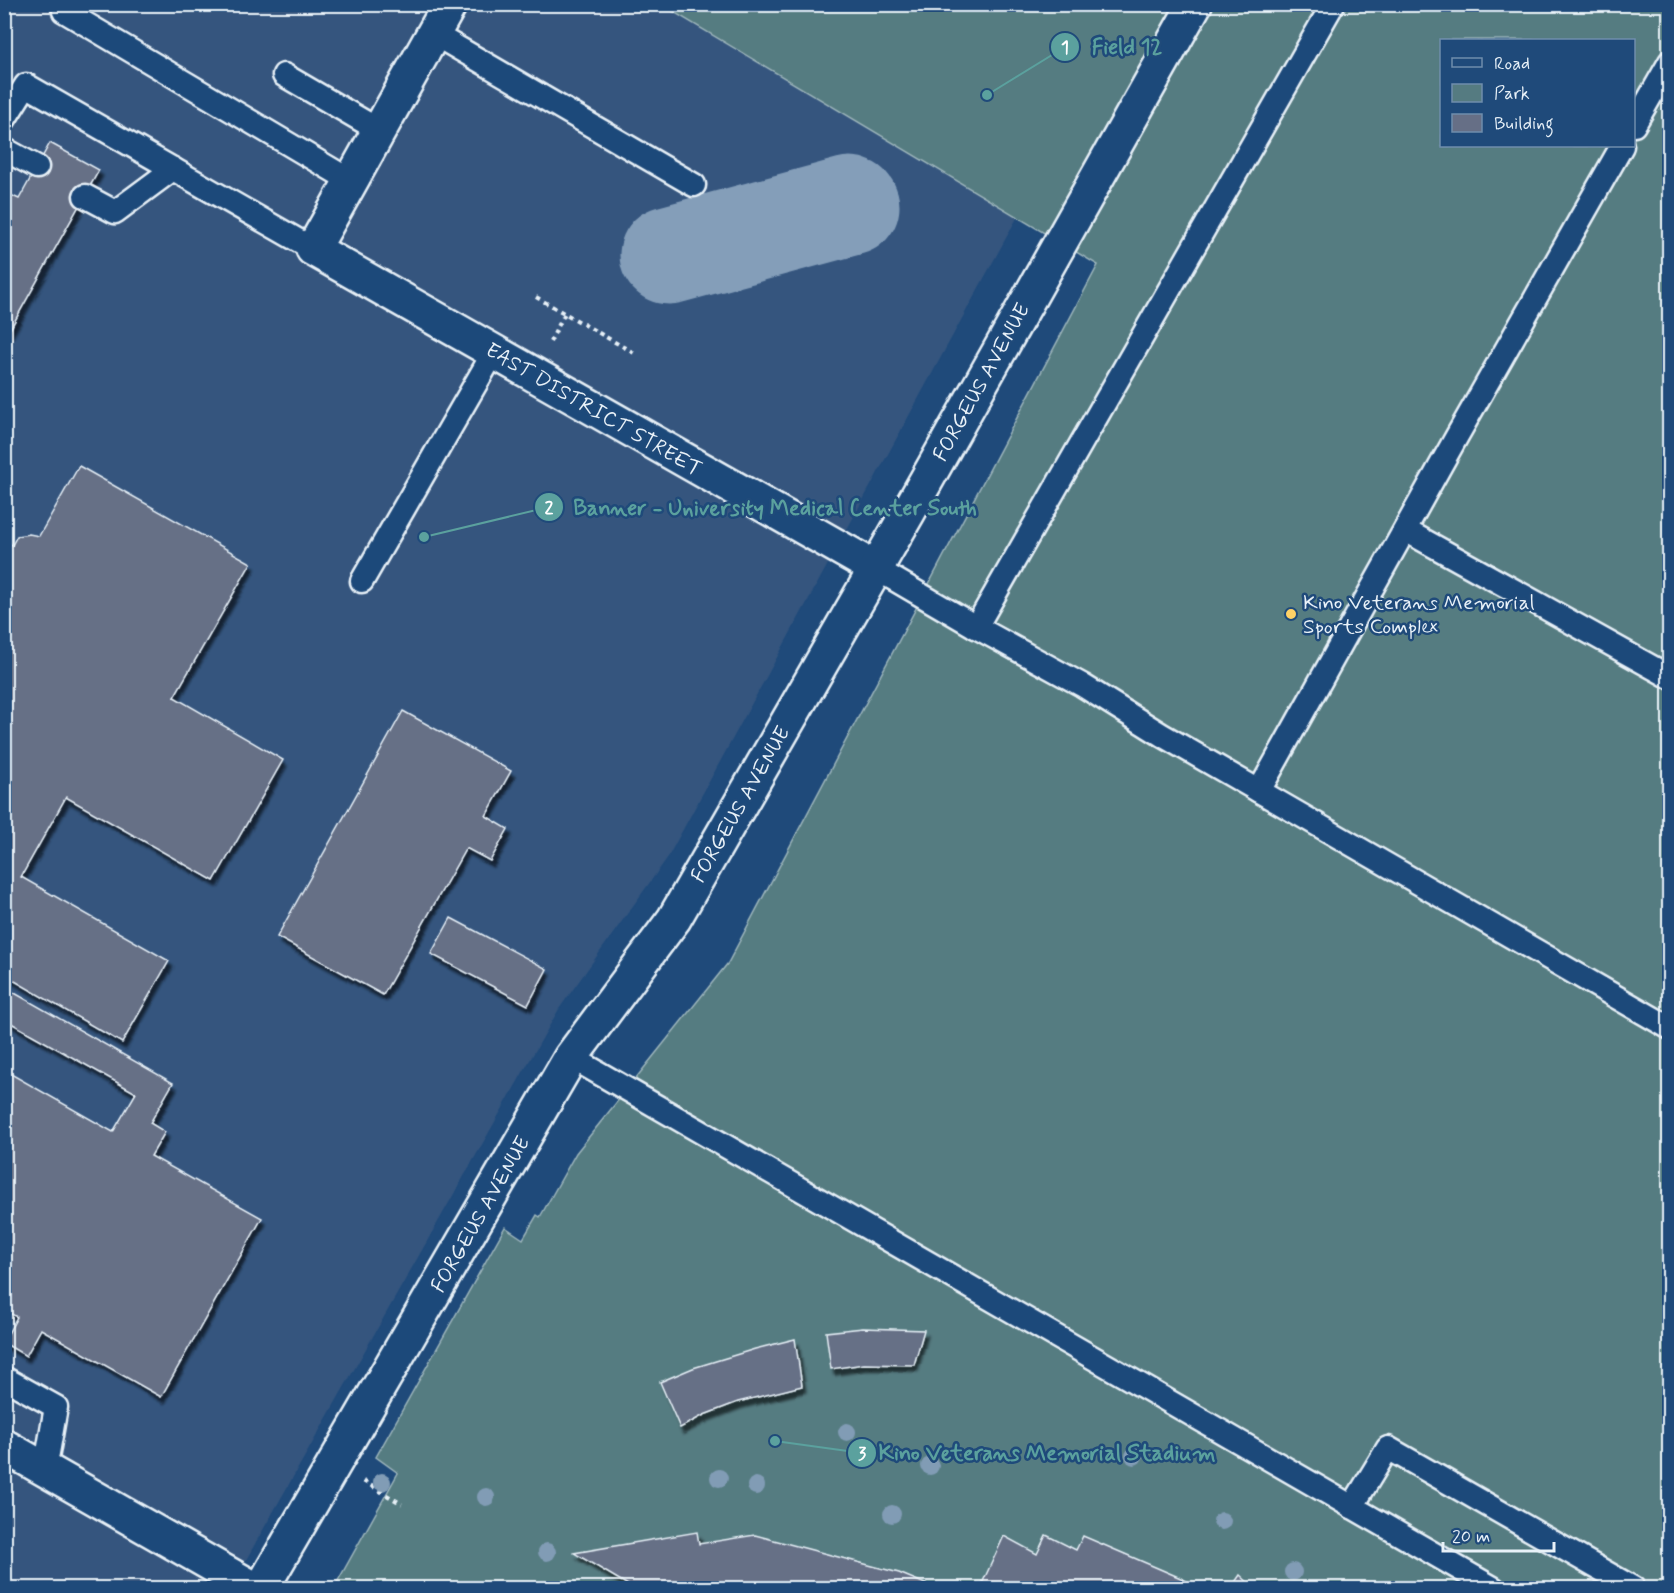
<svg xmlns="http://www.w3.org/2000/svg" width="1674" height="1593" viewBox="0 0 1674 1593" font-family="Mynerve,sans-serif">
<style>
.built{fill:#34557e}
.green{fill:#557b81;stroke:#9eb6bc;stroke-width:1.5;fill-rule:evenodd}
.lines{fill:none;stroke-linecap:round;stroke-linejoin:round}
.taxiway{stroke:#849eb9;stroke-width:99}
.building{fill:#666f86;stroke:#e8f1f8;stroke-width:1.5;filter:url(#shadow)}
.service-casing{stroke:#e8f1f8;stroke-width:27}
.minor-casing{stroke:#e8f1f8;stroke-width:38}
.path{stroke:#e8f1f8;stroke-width:4;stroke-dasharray:4.5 4.5;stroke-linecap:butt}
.service{stroke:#1f4a7a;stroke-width:22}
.minor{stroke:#1f4a7a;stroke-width:33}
.tree{fill:#819cb5}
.poi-dot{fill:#ffd166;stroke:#1f4a7a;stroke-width:2}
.labels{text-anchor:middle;stroke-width:5;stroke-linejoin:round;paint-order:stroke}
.street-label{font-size:21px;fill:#e8f1f8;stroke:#1f4a7a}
.poi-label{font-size:21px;fill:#e8f1f8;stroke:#1f4a7a;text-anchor:start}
.leader{fill:none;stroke:#5ba19e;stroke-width:2}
.callout-dot{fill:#5ba19e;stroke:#1f4a7a;stroke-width:2}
.mark-label{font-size:18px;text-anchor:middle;font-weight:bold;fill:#fff}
.callout-label{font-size:22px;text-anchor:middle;font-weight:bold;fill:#5ba19e;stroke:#1f4a7a;stroke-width:5;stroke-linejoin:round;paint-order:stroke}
</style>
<defs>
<filter id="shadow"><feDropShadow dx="3.5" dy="6" stdDeviation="1.5" flood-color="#0009"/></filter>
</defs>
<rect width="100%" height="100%" fill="#1f4a7a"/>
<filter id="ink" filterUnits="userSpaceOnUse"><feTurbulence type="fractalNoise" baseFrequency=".0167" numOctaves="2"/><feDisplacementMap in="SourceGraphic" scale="12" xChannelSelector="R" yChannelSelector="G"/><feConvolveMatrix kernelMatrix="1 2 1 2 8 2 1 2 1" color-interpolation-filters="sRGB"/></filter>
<g filter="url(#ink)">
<!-- built -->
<path class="built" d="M 5,5 L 662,5 L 1018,216 L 668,857 L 559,1009 L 230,1588 L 5,1588 Z"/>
<!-- green -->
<path class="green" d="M 662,5 L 1669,5 L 1669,1588 L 334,1588 L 398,1473 L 376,1457 L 505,1227 L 523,1239 L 537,1215 L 540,1217 L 576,1153 L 728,963 L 1098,265 ZM 1442,40 L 1634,40 L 1634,146 L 1442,146 Z"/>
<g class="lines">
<!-- taxiway -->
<path class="taxiway" d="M 669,255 L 850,206"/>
</g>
<!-- building -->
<g class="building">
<path d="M 50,143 L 99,170 L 4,340 L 4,192 L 19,199 Z"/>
<path d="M 79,466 L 251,563 L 174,697 L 283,760 L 214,881 L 66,797 L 21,877 L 169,961 L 122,1043 L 8,977 L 4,983 L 4,541 L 12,545 L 17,536 L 29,534 L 39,536 Z"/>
<path d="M 403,711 L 511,771 L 486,816 L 508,829 L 490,861 L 466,848 L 383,995 L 277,937 Z"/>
<path d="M 451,918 L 547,969 L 528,1005 L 431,954 Z"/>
<path d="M 4,987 L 173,1083 L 150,1123 L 165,1132 L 151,1156 L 262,1218 L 161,1397 L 41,1329 L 26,1356 L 4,1343 L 4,1341 L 17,1317 L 4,1310 L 4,1070 L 113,1132 L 136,1093 L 4,1019 Z"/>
<path d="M 863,1328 L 924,1330 L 914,1365 L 864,1364 L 831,1369 L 826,1332 Z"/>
<path d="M 795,1339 L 802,1386 L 738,1402 L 704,1415 L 680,1428 L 660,1382 L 693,1368 L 755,1349 Z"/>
<path d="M 697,1532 L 699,1544 L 755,1535 L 899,1573 L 935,1588 L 633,1588 L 574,1553 Z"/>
<path d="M 1046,1535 L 1076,1550 L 1083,1536 L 1183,1579 L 1179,1588 L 980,1588 L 1004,1536 L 1037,1554 Z"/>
<path d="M 1240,1575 L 1254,1588 L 1231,1588 Z"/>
<path d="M 1183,1579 L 1198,1588 L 1179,1588 Z"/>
</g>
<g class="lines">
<!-- service casing -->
<g class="service-casing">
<g id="service">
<path d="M 67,4 L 64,11 L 351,181"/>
<path d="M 434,34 L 694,185"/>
<path d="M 284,75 L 380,131"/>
<path d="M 4,120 L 26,85 L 313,249"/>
<path d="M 1634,125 L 1670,62"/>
<path d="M 4,149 L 37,167"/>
<path d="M 85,196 L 115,212 L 173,169"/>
<path d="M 1405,530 L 1670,677"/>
<path d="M 875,568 L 976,627 L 1082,685 L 1162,735 L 1670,1028"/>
<path d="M 362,581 L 494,352"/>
<path d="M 976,627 L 1333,4"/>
<path d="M 1259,791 L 1457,436 L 1622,146"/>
<path d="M 571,1057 L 1493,1588"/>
<path d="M 4,1378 L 56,1407 L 45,1470"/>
<path d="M 1352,1507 L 1388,1448 L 1633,1588"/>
</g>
</g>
<!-- minor casing -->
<g class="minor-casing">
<g id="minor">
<path d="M 450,4 L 313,249 L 875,568"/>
<path d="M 4,1446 L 253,1588"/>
<path d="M 262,1588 L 571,1057 L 674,919 L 909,511 L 1195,4"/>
</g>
</g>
<!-- path -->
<g class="path">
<path d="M 536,297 L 634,353"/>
<path d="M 550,342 L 565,313"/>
<path d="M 363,1481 L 402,1504"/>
</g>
<!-- service -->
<use href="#service" class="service"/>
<!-- minor -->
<use href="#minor" class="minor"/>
</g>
<!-- trees -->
<g class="tree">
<circle cx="847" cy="1432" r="9"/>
<circle cx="1134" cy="1456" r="9"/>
<circle cx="930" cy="1466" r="9"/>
<circle cx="719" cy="1478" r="9"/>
<circle cx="382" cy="1482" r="9"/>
<circle cx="756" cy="1486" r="9"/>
<circle cx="486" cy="1497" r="9"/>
<circle cx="892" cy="1514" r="9"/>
<circle cx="1222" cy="1521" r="9"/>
<circle cx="547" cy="1552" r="9"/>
<circle cx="1293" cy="1572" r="9"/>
</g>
</g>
<!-- markers -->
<circle class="poi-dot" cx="1291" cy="614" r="6"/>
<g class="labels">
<!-- street labels -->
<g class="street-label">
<text transform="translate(981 382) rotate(-61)" y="7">FORGEUS AVENUE</text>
<text transform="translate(594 409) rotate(30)" y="7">EAST DISTRICT STREET</text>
<text transform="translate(740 804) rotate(-60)" y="7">FORGEUS AVENUE</text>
<text transform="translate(480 1214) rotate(-60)" y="7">FORGEUS AVENUE</text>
</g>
<!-- poi labels -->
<g class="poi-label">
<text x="1303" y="609">Kino Veterans Memorial<tspan x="1303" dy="24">Sports Complex</tspan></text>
</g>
</g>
<!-- callouts -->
<path class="leader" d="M987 95L1065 47M424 537L549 507M775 1441L862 1453"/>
<g class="callout-dot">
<circle cx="987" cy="95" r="6"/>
<circle cx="424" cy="537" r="6"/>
<circle cx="775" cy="1441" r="6"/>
<circle cx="1065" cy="47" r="15"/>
<circle cx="549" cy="507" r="15"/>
<circle cx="862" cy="1453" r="15"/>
</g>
<g class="mark-label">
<text x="1065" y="53">1</text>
<text x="549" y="513">2</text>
<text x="862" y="1459">3</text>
</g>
<g class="callout-label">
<text x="1127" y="54">Field 12</text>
<text x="775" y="515">Banner - University Medical Center South</text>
<text x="1047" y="1460">Kino Veterans Memorial Stadium</text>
</g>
<!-- margin -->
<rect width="1674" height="1593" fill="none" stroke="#1f4a7a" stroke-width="24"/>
<rect x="12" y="12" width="1650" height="1569" fill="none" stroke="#e8f1f8" stroke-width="2" filter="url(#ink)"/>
<!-- legend -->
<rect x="1440" y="39" width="195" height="108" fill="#1f4a7a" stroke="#6f8dac" stroke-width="1.5"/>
<rect x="1452" y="58" width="30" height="9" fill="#1f4a7a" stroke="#6f8dac" stroke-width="1.5"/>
<text x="1494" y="69" font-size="18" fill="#e8f1f8">Road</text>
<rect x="1452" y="84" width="30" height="18" fill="#557b81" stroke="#6f8dac" stroke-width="1.5"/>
<text x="1494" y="99" font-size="18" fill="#e8f1f8">Park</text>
<rect x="1452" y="114" width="30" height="18" fill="#666f86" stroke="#6f8dac" stroke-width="1.5"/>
<text x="1494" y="129" font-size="18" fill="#e8f1f8">Building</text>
<!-- scale -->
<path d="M1443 1542v9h111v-9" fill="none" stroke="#e8f1f8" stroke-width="3"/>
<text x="1452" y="1542" font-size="18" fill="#e8f1f8" stroke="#1f4a7a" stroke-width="4.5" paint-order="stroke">20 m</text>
</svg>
